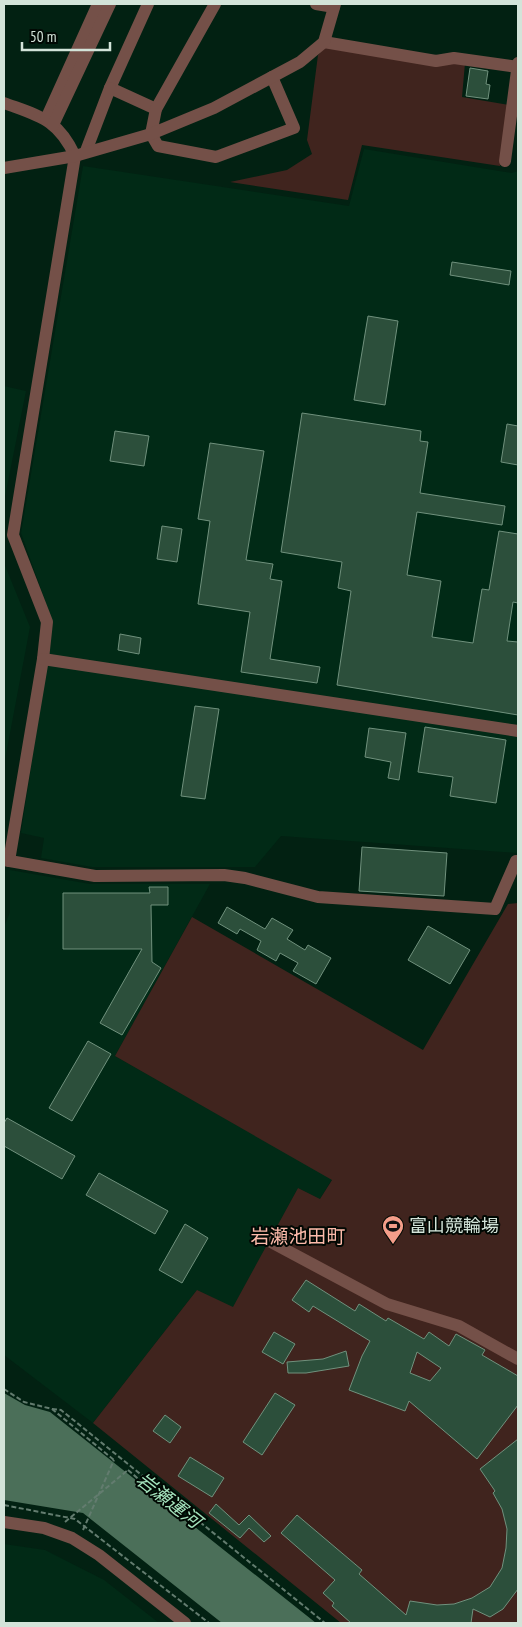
<svg xmlns="http://www.w3.org/2000/svg" width="522" height="1627" viewBox="0 0 522 1627" font-family="'PT Sans Narrow','Noto Sans JP',sans-serif">
<style>
.built{fill:#012a16}
.green{fill:#40241e}
.water{fill:#4b6f59}
.building{fill:#2c4f3b;stroke:#70917d;fill-rule:evenodd}
.lines{fill:none;stroke-linecap:round;stroke-linejoin:round}
.path{stroke:#637c6f;stroke-width:2;stroke-dasharray:5 2.5;stroke-linecap:butt}
.minor{stroke:#745048;stroke-width:12}
.path-bridge{stroke:#637c6f;stroke-width:2;stroke-dasharray:5 2.5;stroke-linecap:butt}
.labels{text-anchor:middle;stroke-width:4;stroke-linejoin:round;paint-order:stroke}
.poi-label{font-size:18px;fill:#d3e4d9;stroke:#010803;text-anchor:start}
.neighbourhood-label{font-size:19px;fill:#fcbaaa;stroke:#010803}
.water-label{font-size:19px;font-style:italic;fill:#a4e3bd;stroke:#010803}
</style>
<rect width="100%" height="100%" fill="#022112"/>
<!-- built -->
<g class="built">
<path d="M 364,149 L 512,173 L 518,171 L 518,853 L 281,836 L 255,867 L 92,867 L 41,858 L 44,838 L 21,833 L 53,623 L 21,533 L 83,166 L 349,206 Z"/>
<path d="M 4,386 L 26,391 L 4,502 Z"/>
<path d="M 4,563 L 30,627 L 4,765 Z"/>
<path d="M 10,870 L 90,884 L 210,884 L 115,1056 L 332,1179 L 320,1199 L 298,1188 L 233,1308 L 197,1290 L 93,1423 L 4,1355 L 4,927 L 10,912 Z"/>
<path d="M 4,1544 L 45,1550 L 104,1580 L 159,1623 L 4,1623 Z"/>
</g>
<!-- green -->
<g class="green">
<path d="M 326,46 L 465,63 L 462,97 L 509,105 L 500,166 L 362,145 L 348,200 L 230,182 L 287,170 L 312,154 L 307,140 L 318,55 Z"/>
<path d="M 518,903 L 518,1622 L 341,1623 L 93,1423 L 197,1290 L 233,1307 L 298,1188 L 320,1199 L 332,1180 L 115,1056 L 192,917 L 423,1050 L 508,904 Z"/>
</g>
<!-- water -->
<path class="water" d="M 4,1393 L 25,1405 L 50,1412 L 316,1623 L 222,1623 L 83,1513 L 4,1500 Z"/>
<!-- building -->
<g class="building">
<path d="M 470,68 L 488,71 L 486,84 L 490,85 L 488,99 L 466,96 Z"/>
<path d="M 452,262 L 511,271 L 509,285 L 450,275 Z"/>
<path d="M 368,316 L 398,321 L 385,405 L 354,400 Z"/>
<path d="M 302,413 L 421,431 L 420,441 L 428,442 L 420,493 L 505,506 L 502,525 L 417,512 L 407,575 L 441,581 L 432,637 L 473,643 L 482,589 L 489,590 L 499,531 L 518,534 L 518,603 L 513,602 L 507,641 L 518,642 L 518,715 L 337,685 L 351,591 L 338,588 L 342,562 L 281,552 Z"/>
<path d="M 507,424 L 518,426 L 518,465 L 501,462 Z"/>
<path d="M 115,431 L 149,436 L 144,466 L 110,461 Z"/>
<path d="M 210,443 L 264,451 L 246,560 L 273,564 L 270,579 L 282,581 L 270,659 L 320,667 L 317,683 L 241,672 L 250,612 L 198,604 L 210,521 L 198,519 Z"/>
<path d="M 162,526 L 182,529 L 177,562 L 157,559 Z"/>
<path d="M 120,634 L 141,638 L 139,654 L 118,650 Z"/>
<path d="M 195,706 L 219,709 L 205,799 L 181,796 Z"/>
<path d="M 425,727 L 506,740 L 496,803 L 450,796 L 453,777 L 418,772 Z"/>
<path d="M 369,728 L 406,733 L 399,780 L 388,778 L 391,762 L 365,757 Z"/>
<path d="M 362,847 L 447,853 L 444,896 L 359,891 Z"/>
<path d="M 149,887 L 168,887 L 168,905 L 151,905 L 152,962 L 161,968 L 122,1035 L 100,1023 L 142,949 L 63,949 L 63,893 L 150,893 Z"/>
<path d="M 227,907 L 265,929 L 272,918 L 293,930 L 287,939 L 305,950 L 308,945 L 331,958 L 316,984 L 293,971 L 298,963 L 280,953 L 276,961 L 257,950 L 261,941 L 240,929 L 237,934 L 218,923 Z"/>
<path d="M 428,926 L 470,950 L 450,984 L 408,960 Z"/>
<path d="M 88,1041 L 111,1054 L 72,1121 L 49,1108 Z"/>
<path d="M 7,1118 L 75,1156 L 62,1179 L 4,1146 L 4,1123 Z"/>
<path d="M 99,1173 L 168,1211 L 155,1234 L 86,1195 Z"/>
<path d="M 185,1224 L 208,1238 L 182,1283 L 159,1270 Z"/>
<path d="M 306,1280 L 355,1311 L 359,1304 L 386,1321 L 388,1318 L 424,1339 L 429,1332 L 449,1346 L 456,1334 L 485,1350 L 482,1355 L 518,1376 L 518,1405 L 477,1459 L 409,1401 L 405,1411 L 349,1390 L 362,1356 L 370,1341 L 313,1306 L 309,1312 L 292,1300 ZM 417,1352 L 441,1368 L 430,1381 L 410,1373 Z"/>
<path d="M 274,1332 L 295,1344 L 283,1364 L 262,1352 Z"/>
<path d="M 346,1351 L 349,1366 L 306,1373 L 288,1373 L 287,1362 L 323,1359 Z"/>
<path d="M 275,1393 L 295,1405 L 262,1455 L 243,1442 Z"/>
<path d="M 165,1415 L 181,1427 L 170,1443 L 153,1431 Z"/>
<path d="M 518,1439 L 518,1589 L 503,1609 L 490,1617 L 473,1609 L 471,1623 L 351,1623 L 332,1606 L 334,1603 L 323,1593 L 335,1580 L 281,1533 L 297,1515 L 362,1570 L 359,1574 L 406,1615 L 410,1601 L 437,1605 L 454,1604 L 472,1598 L 490,1587 L 502,1568 L 506,1548 L 507,1529 L 502,1509 L 493,1493 L 495,1491 L 480,1469 Z"/>
<path d="M 190,1457 L 224,1478 L 212,1497 L 178,1476 Z"/>
<path d="M 216,1504 L 239,1525 L 249,1515 L 271,1536 L 264,1542 L 249,1528 L 240,1538 L 209,1513 Z"/>
</g>
<g class="lines">
<!-- path -->
<g class="path">
<path d="M 4,1389 L 24,1402 L 52,1409 L 114,1460"/>
<path d="M 52,1409 L 61,1410 L 325,1623"/>
<path d="M 128,1470 L 142,1482 L 154,1483"/>
<path d="M 4,1505 L 75,1519 L 209,1623"/>
</g>
<!-- minor -->
<g class="minor">
<path d="M 148,4 L 110,88 L 156,109"/>
<path d="M 215,4 L 156,109 L 151,134 L 158,146 L 216,157 L 294,128 L 272,77"/>
<path d="M 316,4 L 334,7"/>
<path d="M 324,42 L 436,61 L 454,58 L 518,67"/>
<path d="M 4,103 C 39,116 58,119 75,156 L 13,535 L 47,622 L 43,659 L 9,861"/>
<path d="M 46,119 L 98,4"/>
<path d="M 53,125 L 110,4"/>
<path d="M 86,151 L 110,88"/>
<path d="M 505,161 L 518,63"/>
<path d="M 4,168 L 75,156 L 151,134 L 214,108 L 300,62 L 324,42 L 335,4"/>
<path d="M 43,659 L 518,731"/>
<path d="M 4,860 L 95,876 L 224,875 L 245,878 L 318,897 L 495,909 L 516,861 L 518,861"/>
<path d="M 271,1242 L 387,1304 L 459,1326 L 518,1359"/>
<path d="M 4,1522 L 44,1528 L 72,1538 L 99,1555 L 185,1623"/>
</g>
<!-- path-bridge -->
<g class="path-bridge">
<path d="M 65,1522 L 128,1470"/>
<path d="M 83,1530 L 114,1460"/>
</g>
</g>
<!-- icons -->
<defs>
<g id="stadium-pin" transform="scale(1.125)"><path d="M0 17L-7.5 6A9.5 9.5 0 1 1 7.5 6Z" fill="#f49e8a" stroke="#010803"/><path d="M0-5a6.5 5 0 1 0 0 10a6.5 5 0 1 0 0-10ZM-3.5-1.8h7v3.6h-7Z" fill="#111"/></g>
</defs>
<g fill-rule="evenodd">
<use href="#stadium-pin" x="393" y="1226"/>
</g>
<g class="labels">
<!-- poi labels -->
<g class="poi-label">
<text x="409" y="1232">富山競輪場</text>
</g>
<!-- neighbourhood labels -->
<g class="neighbourhood-label">
<text x="298" y="1243">岩瀬池田町</text>
</g>
<!-- water labels -->
<g class="water-label">
<text transform="translate(169 1500) rotate(38)" y="7">岩瀬運河</text>
</g>
</g>
<!-- border -->
<rect width="522" height="1627" fill="none" stroke="#d3e4d9" stroke-width="10"/>
<!-- scale -->
<path d="M22 42v8h88v-8" fill="none" stroke="#d3e4d9" stroke-width="2.5"/>
<text x="30" y="42" font-size="15" fill="#d3e4d9" stroke="#010803" stroke-width="4" paint-order="stroke">50 m</text>
</svg>
